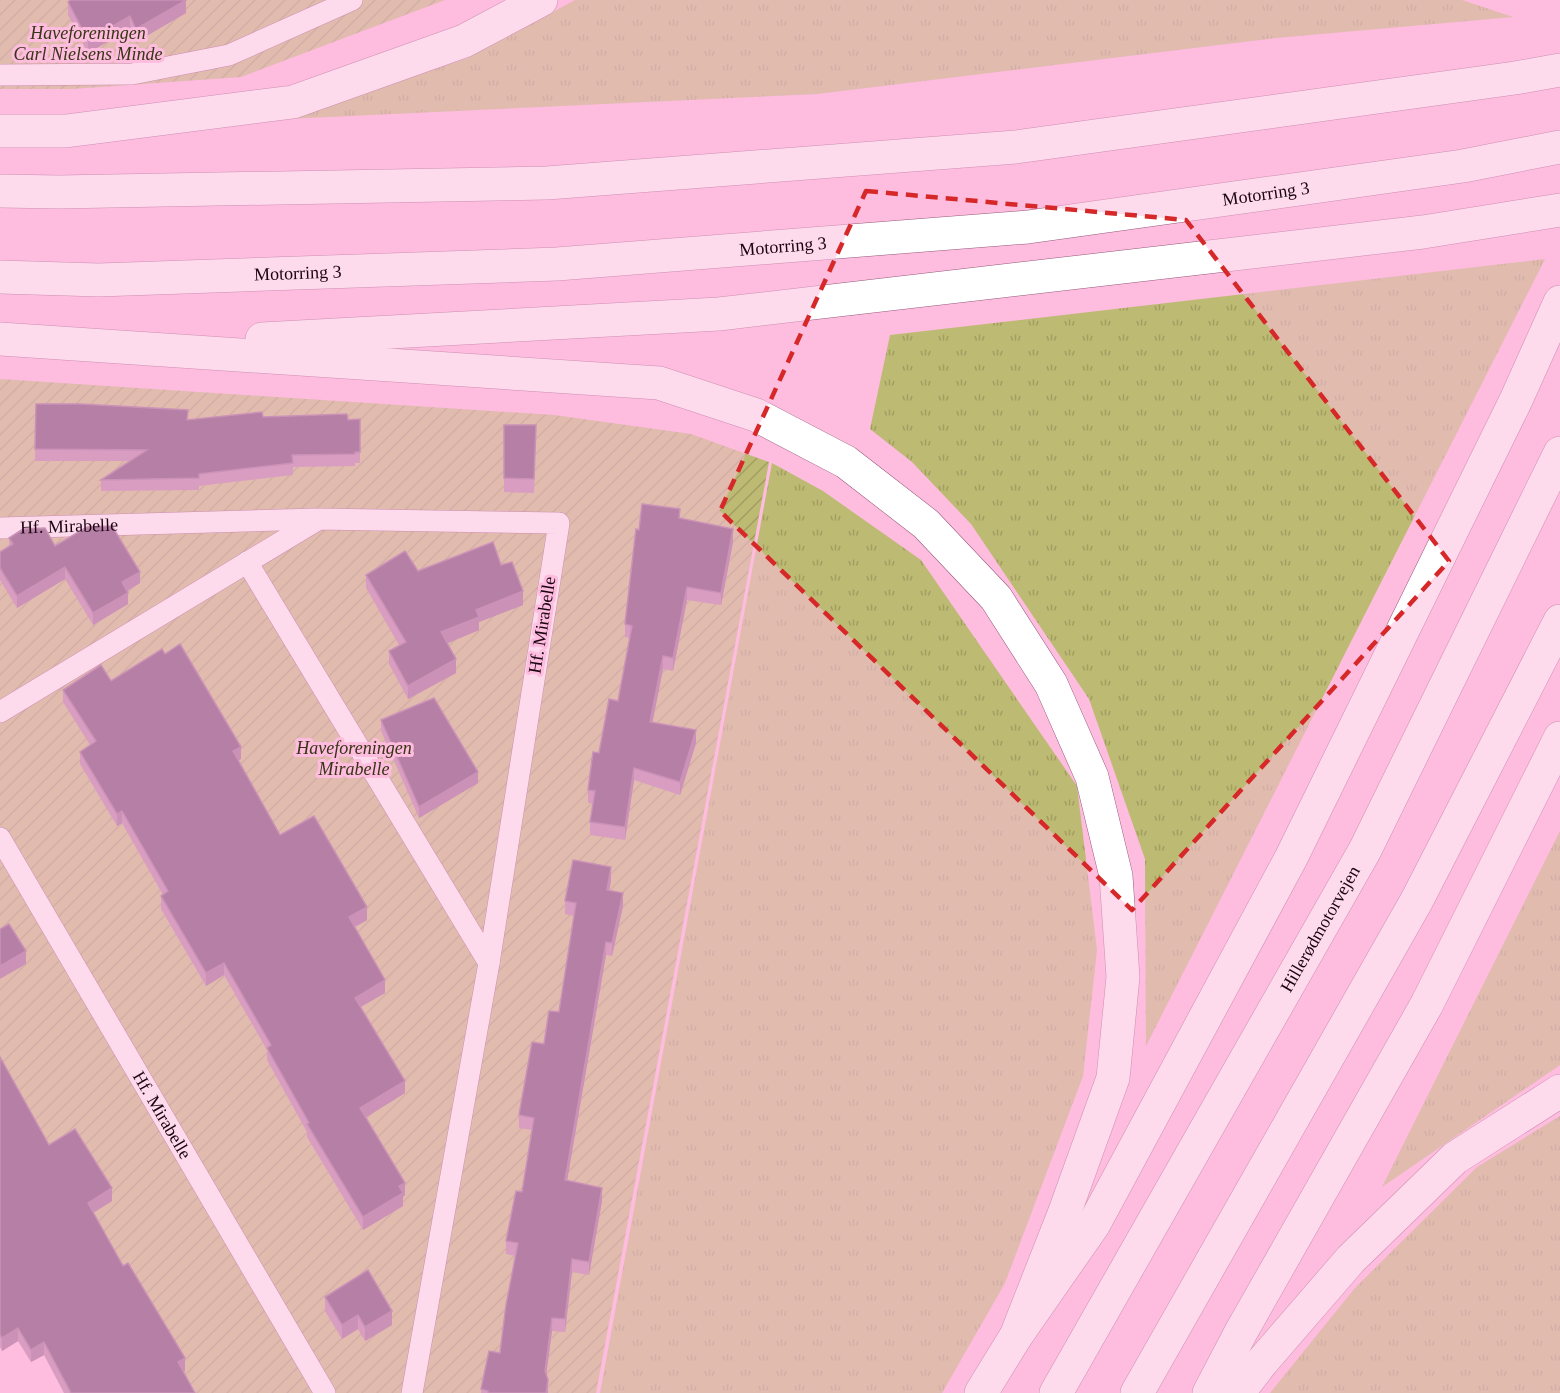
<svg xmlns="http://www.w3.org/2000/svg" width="1560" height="1393" viewBox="0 0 1560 1393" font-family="'Times New Roman',serif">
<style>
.grass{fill:url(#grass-tufts)}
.garden{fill:url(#garden-furrows)}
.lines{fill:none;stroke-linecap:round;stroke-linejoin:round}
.lane-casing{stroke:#945a7a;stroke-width:22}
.highway-casing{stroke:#945a7a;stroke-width:34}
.lane{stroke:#fff;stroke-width:21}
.highway{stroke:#fff;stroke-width:33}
.wall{fill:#ae78a0}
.shaded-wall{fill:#8f5e86}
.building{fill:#5f3560;stroke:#8f5e86;stroke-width:1.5}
.marked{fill:none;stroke:#d62828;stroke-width:4.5;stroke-dasharray:12 8;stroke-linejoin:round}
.labels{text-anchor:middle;stroke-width:6;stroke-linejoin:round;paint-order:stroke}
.park-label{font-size:18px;font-style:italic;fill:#373514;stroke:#febcdf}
.street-label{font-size:18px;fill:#190410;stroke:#febcdf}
</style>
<defs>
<pattern id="grass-tufts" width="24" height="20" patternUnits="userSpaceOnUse" patternTransform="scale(1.5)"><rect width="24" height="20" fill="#bdba73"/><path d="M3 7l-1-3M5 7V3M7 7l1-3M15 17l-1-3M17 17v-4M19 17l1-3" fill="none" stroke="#a29e62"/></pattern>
<pattern id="garden-furrows" width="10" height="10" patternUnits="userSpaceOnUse" patternTransform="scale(1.5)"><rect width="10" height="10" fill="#bdba73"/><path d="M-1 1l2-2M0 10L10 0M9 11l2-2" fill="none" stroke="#a29e62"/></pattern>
</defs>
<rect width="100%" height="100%" fill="#febcdf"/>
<!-- grass -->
<g class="grass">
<path d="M 575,0 L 1462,0 L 1513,17 L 1276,38 L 817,94 L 286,119 L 468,58 Z"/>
<path d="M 1545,259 L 1146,1046 L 1145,859 L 1089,699 L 971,524 L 912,462 L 870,429 L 890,335 Z"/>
<path d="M 772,463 L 823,491 L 921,560 L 1077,786 L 1097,950 L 1083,1076 L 1005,1283 L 942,1393 L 600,1393 Z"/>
<path d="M 1560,831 L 1560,1065 L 1382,1187 Z"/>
<path d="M 1560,1116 L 1560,1393 L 1270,1393 L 1355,1288 L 1477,1167 Z"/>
</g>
<!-- garden -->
<g class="garden">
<path d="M 0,0 L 445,0 L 241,77 L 72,89 L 0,89 Z"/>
<path d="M 0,379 L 554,415 L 691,434 L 769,462 L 596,1393 L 138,1393 L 0,1158 Z"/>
</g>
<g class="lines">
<!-- lane casing -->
<g class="lane-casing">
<g id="lane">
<path d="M 0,75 L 132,74 L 229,55 L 352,0"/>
<path id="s1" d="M 0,528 L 316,519"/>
<path d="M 247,562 L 489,963"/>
<path d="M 0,712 L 319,519 L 559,523 L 489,963 L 412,1393"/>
<path id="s2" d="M 0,838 L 325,1393"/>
</g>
</g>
<!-- highway casing -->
<g class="highway-casing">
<g id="highway">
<path d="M 0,131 L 66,131 L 293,102 L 464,41 L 541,0"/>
<path d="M 0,191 L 59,192 L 547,183 L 1016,147 L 1515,78 L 1560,70"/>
<path id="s3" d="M 0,277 L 99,280 L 557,264 L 1028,227 L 1463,166 L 1560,147"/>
<path d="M 0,339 L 659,383 L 756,415 L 846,462 L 926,524 L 996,598 L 1051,684 L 1092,777 L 1116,876 L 1123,977 L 1113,1078 L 1064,1214 L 1016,1336"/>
<path d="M 262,339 L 719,314 L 1423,232 L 1560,210"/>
<path d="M 981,1393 L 1016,1336 L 1094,1224 L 1291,858 L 1516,400 L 1560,302"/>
<path id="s4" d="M 1056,1393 L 1365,850 L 1560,453"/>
<path d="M 1137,1393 L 1417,900 L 1560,621"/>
<path d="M 1209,1393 L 1241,1332 L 1427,1004 L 1560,738"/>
<path d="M 1238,1393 L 1262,1362 L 1351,1259 L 1455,1158 L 1560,1091"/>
</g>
</g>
<!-- lane -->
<use href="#lane" class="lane"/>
<!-- highway -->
<use href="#highway" class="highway"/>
</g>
<!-- wall -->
<g class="wall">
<path d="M 68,0 L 186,0 L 186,13 L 136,42 L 130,29 L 88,53 L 68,15 L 68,2 L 69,1 Z"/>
<path d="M 36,404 L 188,420 L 263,417 L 360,419 L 360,463 L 355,463 L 355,466 L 293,467 L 293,475 L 199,486 L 199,490 L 101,491 L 101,480 L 129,461 L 35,461 Z"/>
<path d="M 504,425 L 536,425 L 534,493 L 504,492 Z"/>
<path d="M 680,518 L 733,542 L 721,605 L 687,600 L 673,671 L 663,669 L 652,723 L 696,743 L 680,795 L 634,780 L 625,840 L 590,835 L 590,822 L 593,803 L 588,803 L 588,790 L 599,753 L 618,701 L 630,638 L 625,637 L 625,624 L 639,530 Z"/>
<path d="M 9,538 L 55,546 L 140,583 L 127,591 L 128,604 L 93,625 L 65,579 L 17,608 L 0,580 L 0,552 L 9,546 Z"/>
<path d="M 501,565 L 523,605 L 479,622 L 479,630 L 448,643 L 456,673 L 408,699 L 389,664 L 389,651 L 399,645 L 366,588 L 366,575 Z"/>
<path d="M 111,681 L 241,759 L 238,761 L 280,835 L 367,920 L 355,927 L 385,993 L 361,1007 L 405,1093 L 366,1117 L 405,1195 L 403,1197 L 403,1206 L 363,1230 L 307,1137 L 307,1132 L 267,1060 L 267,1050 L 224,975 L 206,986 L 161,909 L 161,896 L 163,895 L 122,823 L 117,826 L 80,764 L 80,752 L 90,745 L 63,702 L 63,690 Z"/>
<path d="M 381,720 L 478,783 L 419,818 L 381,731 Z"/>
<path d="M 611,880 L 609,890 L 623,906 L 612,956 L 606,955 L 567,1180 L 602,1201 L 589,1275 L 572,1272 L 565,1332 L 552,1331 L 546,1374 L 548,1393 L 481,1393 L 481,1389 L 500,1353 L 516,1256 L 506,1254 L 506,1241 L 522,1192 L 532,1130 L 519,1128 L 519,1115 L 544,1044 L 559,1012 L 574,916 L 565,914 L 565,901 Z"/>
<path d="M 0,1057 L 49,1145 L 112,1201 L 93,1213 L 185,1371 L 183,1372 L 195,1393 L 64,1393 L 44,1355 L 31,1362 L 18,1341 L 2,1351 L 0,1347 Z"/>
<path d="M 325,1297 L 392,1325 L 365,1341 L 358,1329 L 342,1339 L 325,1311 Z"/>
</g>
<!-- shaded-wall -->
<g class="shaded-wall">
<path d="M 186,0 L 186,13 L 136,42 L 136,29 Z"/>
<path d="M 130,16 L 130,29 L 88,53 L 88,40 Z"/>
<path d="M 733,529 L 733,542 L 721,605 L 721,593 Z"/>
<path d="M 65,567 L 65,579 L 17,608 L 17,596 Z"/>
<path d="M 140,572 L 140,583 L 122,594 L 122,582 Z"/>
<path d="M 687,587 L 687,600 L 673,671 L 673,658 Z"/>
<path d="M 523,591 L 523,605 L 479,622 L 479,630 L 441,646 L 441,632 L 476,610 Z"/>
<path d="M 128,593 L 128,604 L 93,625 L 93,613 Z"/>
<path d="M 663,656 L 663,669 L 650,735 L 650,722 Z"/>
<path d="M 456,659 L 456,673 L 408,699 L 408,686 Z"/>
<path d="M 696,730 L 696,743 L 680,795 L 680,782 Z"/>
<path d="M 241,747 L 241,759 L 233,764 L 233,751 Z"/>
<path d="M 634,768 L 634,780 L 625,840 L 625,827 Z"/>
<path d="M 478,772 L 478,783 L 419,818 L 419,807 Z"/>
<path d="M 122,811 L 122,823 L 117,826 L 117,814 Z"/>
<path d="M 611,867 L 611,880 L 607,903 L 607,890 Z"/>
<path d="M 623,893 L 623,906 L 612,956 L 612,943 Z"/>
<path d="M 367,907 L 367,920 L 349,930 L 349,917 Z"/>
<path d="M 606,942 L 606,955 L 565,1193 L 565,1180 Z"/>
<path d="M 26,951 L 26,964 L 0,979 L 0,966 Z"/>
<path d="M 224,963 L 224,975 L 206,986 L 206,973 Z"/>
<path d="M 385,980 L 385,993 L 355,1010 L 355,998 Z"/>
<path d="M 405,1081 L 405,1093 L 360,1121 L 360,1108 Z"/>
<path d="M 405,1183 L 405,1195 L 403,1197 L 403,1206 L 363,1230 L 363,1217 L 399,1186 Z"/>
<path d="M 112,1188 L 112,1201 L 88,1216 L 88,1203 Z"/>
<path d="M 602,1188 L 602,1201 L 589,1275 L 589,1262 Z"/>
<path d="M 572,1259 L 572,1272 L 565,1332 L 565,1319 Z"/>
<path d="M 392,1311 L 392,1325 L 365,1341 L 365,1327 Z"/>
<path d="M 358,1315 L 358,1329 L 342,1339 L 342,1325 Z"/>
<path d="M 552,1318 L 552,1331 L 545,1384 L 545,1371 Z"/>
<path d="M 18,1328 L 18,1341 L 2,1351 L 2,1338 Z"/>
<path d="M 44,1342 L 44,1355 L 31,1362 L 31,1350 Z"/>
<path d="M 185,1358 L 185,1371 L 178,1375 L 178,1362 Z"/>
<path d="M 548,1380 L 548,1393 L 546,1393 Z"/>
</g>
<!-- building -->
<g class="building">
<path d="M 71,0 L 186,0 L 136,29 L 130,16 L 88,40 L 68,2 Z"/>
<path d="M 36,404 L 80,404 L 188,410 L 187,420 L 262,412 L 263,417 L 347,414 L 348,420 L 360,419 L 360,452 L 355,452 L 355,454 L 292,455 L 293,463 L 199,474 L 199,478 L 101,480 L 147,450 L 35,449 Z"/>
<path d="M 504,425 L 536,425 L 534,479 L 504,478 Z"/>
<path d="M 642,504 L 680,509 L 679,518 L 733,529 L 721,593 L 687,587 L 673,658 L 663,656 L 650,722 L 696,730 L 680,782 L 634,768 L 625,827 L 590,822 L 595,791 L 588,790 L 593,752 L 599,753 L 609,699 L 618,701 L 632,626 L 625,624 L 636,529 L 639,530 Z"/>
<path d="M 112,526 L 140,572 L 122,582 L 128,593 L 93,613 L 65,567 L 17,596 L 0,568 L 0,552 L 13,544 L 9,538 L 23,529 L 45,528 L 55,546 L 87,527 Z"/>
<path d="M 493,542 L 501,565 L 512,562 L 523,591 L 476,610 L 479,617 L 441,632 L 456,659 L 408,686 L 389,651 L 406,642 L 366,575 L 405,551 L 418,571 Z"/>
<path d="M 180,644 L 241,747 L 233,751 L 280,835 L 314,816 L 367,907 L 349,917 L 385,980 L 355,998 L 405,1081 L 360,1108 L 405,1183 L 399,1186 L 403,1193 L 363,1217 L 307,1124 L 309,1123 L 267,1048 L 271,1045 L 224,963 L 206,973 L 161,896 L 168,891 L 122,811 L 117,814 L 80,752 L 96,741 L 63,690 L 101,665 L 111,681 L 162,649 L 165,654 Z"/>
<path d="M 434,698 L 478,772 L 419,807 L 381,720 Z"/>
<path d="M 573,860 L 611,867 L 607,890 L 623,893 L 612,943 L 606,942 L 565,1180 L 602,1188 L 589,1262 L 572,1259 L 565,1319 L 552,1318 L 545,1371 L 548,1380 L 546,1393 L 488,1393 L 488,1391 L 481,1389 L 489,1351 L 500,1353 L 506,1305 L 518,1243 L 506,1241 L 516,1191 L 522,1192 L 534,1118 L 519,1115 L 532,1042 L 544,1044 L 549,1011 L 559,1012 L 576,903 L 565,901 Z"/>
<path d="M 9,924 L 26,951 L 0,966 L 0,929 Z"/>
<path d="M 0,1057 L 49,1145 L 75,1129 L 112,1188 L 88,1203 L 123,1266 L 128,1263 L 185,1358 L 178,1362 L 195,1393 L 71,1393 L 44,1342 L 31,1350 L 18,1328 L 2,1338 L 0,1334 Z"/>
<path d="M 368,1270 L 392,1311 L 365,1327 L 358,1315 L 342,1325 L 325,1297 Z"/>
</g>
<!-- marked area -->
<path d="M0 0H1560V1393H0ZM 866,191 L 1186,220 L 1449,561 L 1132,910 L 720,511 Z" fill="#febcdf" fill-opacity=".55" fill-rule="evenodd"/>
<path class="marked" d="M 866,191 L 1186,220 L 1449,561 L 1132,910 L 720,511 Z"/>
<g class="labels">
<!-- park labels -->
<g class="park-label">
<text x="88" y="39">Haveforeningen<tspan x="88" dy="21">Carl Nielsens Minde</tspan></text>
<text x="354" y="754">Haveforeningen<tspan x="354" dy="21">Mirabelle</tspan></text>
</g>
<!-- street labels -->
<g class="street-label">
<text dy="6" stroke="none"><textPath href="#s3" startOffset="1270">Motorring 3</textPath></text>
<text dy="6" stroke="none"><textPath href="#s3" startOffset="784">Motorring 3</textPath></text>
<text dy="6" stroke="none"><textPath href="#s3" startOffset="298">Motorring 3</textPath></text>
<text dy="6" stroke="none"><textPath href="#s1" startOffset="69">Hf. Mirabelle</textPath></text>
<text transform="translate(542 625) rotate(-81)" y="6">Hf. Mirabelle</text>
<text dy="6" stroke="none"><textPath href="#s4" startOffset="534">Hillerødmotorvejen</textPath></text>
<text dy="6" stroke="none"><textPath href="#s2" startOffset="321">Hf. Mirabelle</textPath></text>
</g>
</g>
</svg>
